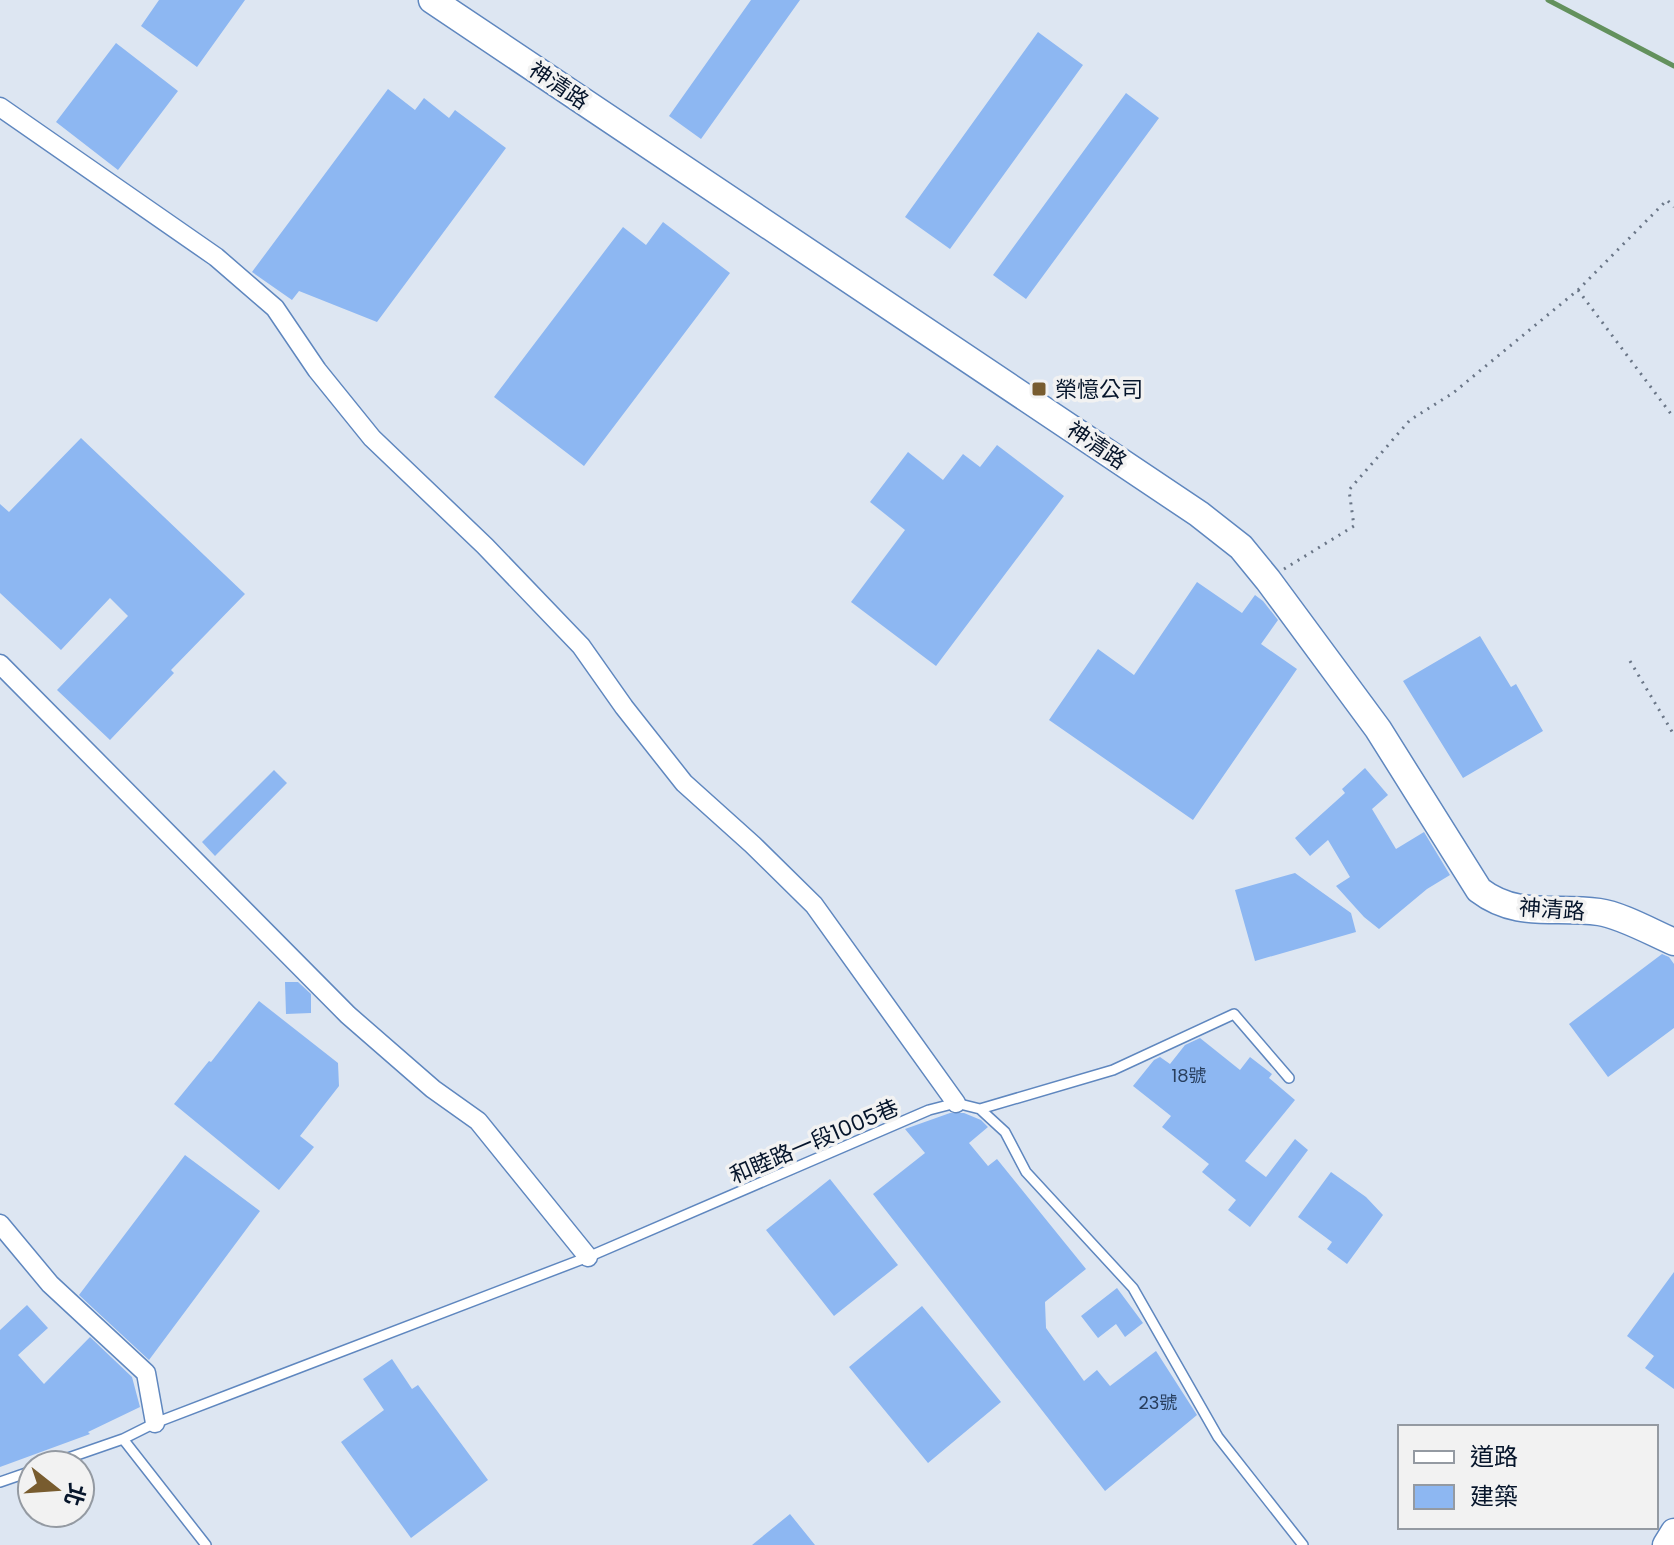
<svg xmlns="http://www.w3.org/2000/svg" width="1674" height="1545" font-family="Poppins,'Noto Sans TC',sans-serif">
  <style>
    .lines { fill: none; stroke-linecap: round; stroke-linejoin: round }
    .stream { stroke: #63915d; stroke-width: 5 }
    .building { fill: #8db7f2 }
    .lane-casing { stroke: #5f87bf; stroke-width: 12 }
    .street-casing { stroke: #5f87bf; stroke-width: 21 }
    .secondary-casing { stroke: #5f87bf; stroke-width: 29 }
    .path { stroke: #6a7687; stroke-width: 3; stroke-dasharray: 2 6; stroke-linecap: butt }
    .lane { stroke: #fff; stroke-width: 9 }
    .street { stroke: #fff; stroke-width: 18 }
    .secondary { stroke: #fff; stroke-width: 26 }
    .poi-dot { fill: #785c2f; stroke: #f2f2f2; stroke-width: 3 }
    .labels { text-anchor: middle; stroke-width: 7; stroke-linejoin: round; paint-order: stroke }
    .number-label { font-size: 18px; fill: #283e5d }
    .street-label { font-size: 22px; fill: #06152b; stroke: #f2f2f2 }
    .poi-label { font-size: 22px; fill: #06152b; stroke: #f2f2f2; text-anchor: start }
  </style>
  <rect width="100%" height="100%" fill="#dde6f2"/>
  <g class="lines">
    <!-- stream -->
    <path class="stream" d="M1548,0L1674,66"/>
  </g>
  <!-- building -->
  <path class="building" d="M159,0H245L197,67L141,26Z
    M751,0H800L701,139L669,116Z
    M1038,32L1083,65L950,249L905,217Z
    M116,43L178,91L118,170L56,122Z
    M388,89L415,110L424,98L449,118L455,110L506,148L377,322L299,291L292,300L252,272Z
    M1126,93L1159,118L1026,299L993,275Z
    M663,222L730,273L584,466L494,397L623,227L646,245Z
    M81,438L245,594L171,670L174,673L110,740L57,690L128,616L110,598L61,650L0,593V504L9,512Z
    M997,445L1064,496L936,666L851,602L905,530L870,502L908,452L943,480L963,454L980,467Z
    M1197,582L1242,613L1255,595L1263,601L1278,620L1261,644L1297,669L1193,820L1049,720L1098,649L1134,675Z
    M1480,636L1511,687L1516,684L1543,731L1463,778L1403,681Z
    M1365,768L1388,795L1372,809L1396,849L1424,832L1450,875L1427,889L1379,929L1364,917L1336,886L1350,877L1328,840L1310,856L1295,838L1345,793L1342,789Z
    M274,770L287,783L215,856L202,842Z
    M1295,873L1351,913L1356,932L1255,961L1235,890Z
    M1662,954L1669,957L1674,964V1028L1608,1077L1569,1024Z
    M285,982H298L311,994V1013L286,1014Z
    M259,1001L338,1063L339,1086L300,1136L314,1147L279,1190L174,1104L209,1061L211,1062Z
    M1200,1038L1240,1070L1250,1057L1272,1074L1269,1078L1295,1100L1245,1161L1266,1177L1295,1139L1308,1150L1250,1227L1228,1210L1236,1200L1202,1172L1209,1164L1162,1127L1171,1116L1133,1086L1154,1060L1160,1057L1170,1064L1185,1045Z
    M950,1113H964L981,1120L988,1127L969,1143L988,1166L997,1159L1086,1269L1045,1302L1046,1328L1084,1381L1097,1370L1110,1386L1156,1351L1197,1415L1105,1491L873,1194L925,1153L905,1129Z
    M185,1155L260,1211L149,1360L79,1295Z
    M1331,1172L1366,1197L1383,1215L1347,1264L1327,1249L1332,1242L1298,1217Z
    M830,1179L898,1265L834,1316L766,1230Z
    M1674,1272V1389L1645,1368L1654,1356L1627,1336Z
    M1117,1288L1143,1323L1125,1337L1116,1324L1098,1338L1081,1316Z
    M27,1305L48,1328L18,1355L44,1384L90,1337L132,1377L140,1407L88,1432L90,1434L0,1467V1330Z
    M922,1306L1001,1402L928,1463L849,1367Z
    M392,1359L412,1389L418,1385L488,1480L411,1538L341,1442L384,1410L363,1379Z
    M790,1514L815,1545H752Z"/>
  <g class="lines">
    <defs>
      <path id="lane" d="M980,1109L1113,1070L1234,1014L1289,1078
        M123,1439L206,1545
        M48,1465L123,1439L155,1423L588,1257L929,1110L956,1103L980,1109L1005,1132L1026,1172L1133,1288L1218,1437L1303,1545
        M0,1482L32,1471"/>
      <path id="street" d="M0,107L216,257L275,308L317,370L372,438L485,546L581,646L624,707L684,783L753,845L814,905L956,1103
        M0,664L348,1015L433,1089L478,1121L588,1257
        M0,1224L50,1284L146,1373L155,1423"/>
      <path id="secondary" d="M432,0L1199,514L1241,547L1268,580L1378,729L1479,890C1517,919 1554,906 1599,912C1621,915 1653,933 1674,942
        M1666,1545L1674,1532"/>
    </defs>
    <!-- lane casing -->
    <use href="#lane" class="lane-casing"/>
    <!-- street casing -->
    <use href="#street" class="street-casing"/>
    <!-- secondary casing -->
    <use href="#secondary" class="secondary-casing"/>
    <!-- path -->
    <path class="path" d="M1578,290L1674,418
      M1284,569L1354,526L1349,490L1410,420L1453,393L1578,290L1667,200L1674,207
      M1630,661L1674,735"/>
    <!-- lane -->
    <use href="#lane" class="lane"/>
    <!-- street -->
    <use href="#street" class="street"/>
    <!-- secondary -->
    <use href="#secondary" class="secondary"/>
  </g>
  <!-- markers -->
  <rect class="poi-dot" x="1031" y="381" width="16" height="16" rx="4"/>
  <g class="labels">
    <!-- number labels -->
    <g class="number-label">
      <text x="1189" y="1082">18號</text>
      <text x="1158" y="1409">23號</text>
    </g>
    <!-- street labels -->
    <g class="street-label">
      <text transform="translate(559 85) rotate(34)" y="8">神清路</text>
      <text transform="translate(1097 445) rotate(34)" y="8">神清路</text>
      <text transform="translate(1552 909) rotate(4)" y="8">神清路</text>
      <text transform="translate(814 1141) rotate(-23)" y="8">和睦路一段1005巷</text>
    </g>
    <!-- poi labels -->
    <g class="poi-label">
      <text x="1055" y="397">榮憶公司</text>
    </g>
  </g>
  <!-- legend -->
  <rect x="1398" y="1425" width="260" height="104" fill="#f2f2f2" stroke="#949aa2" stroke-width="2"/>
  <rect x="1414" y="1451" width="40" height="12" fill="#ffffff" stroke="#949aa2" stroke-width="2"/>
  <text x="1470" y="1465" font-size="24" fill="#06152b">道路</text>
  <rect x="1414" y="1485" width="40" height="24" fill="#8db7f2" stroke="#949aa2" stroke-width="2"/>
  <text x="1470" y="1505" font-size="24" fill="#06152b">建築</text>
  <!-- north arrow -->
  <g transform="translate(56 1489) rotate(107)"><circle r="38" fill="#f2f2f2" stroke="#949aa2" stroke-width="2"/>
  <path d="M0-6L14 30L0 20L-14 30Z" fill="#785c2f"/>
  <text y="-12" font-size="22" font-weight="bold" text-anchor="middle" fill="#06152b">北</text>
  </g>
</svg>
